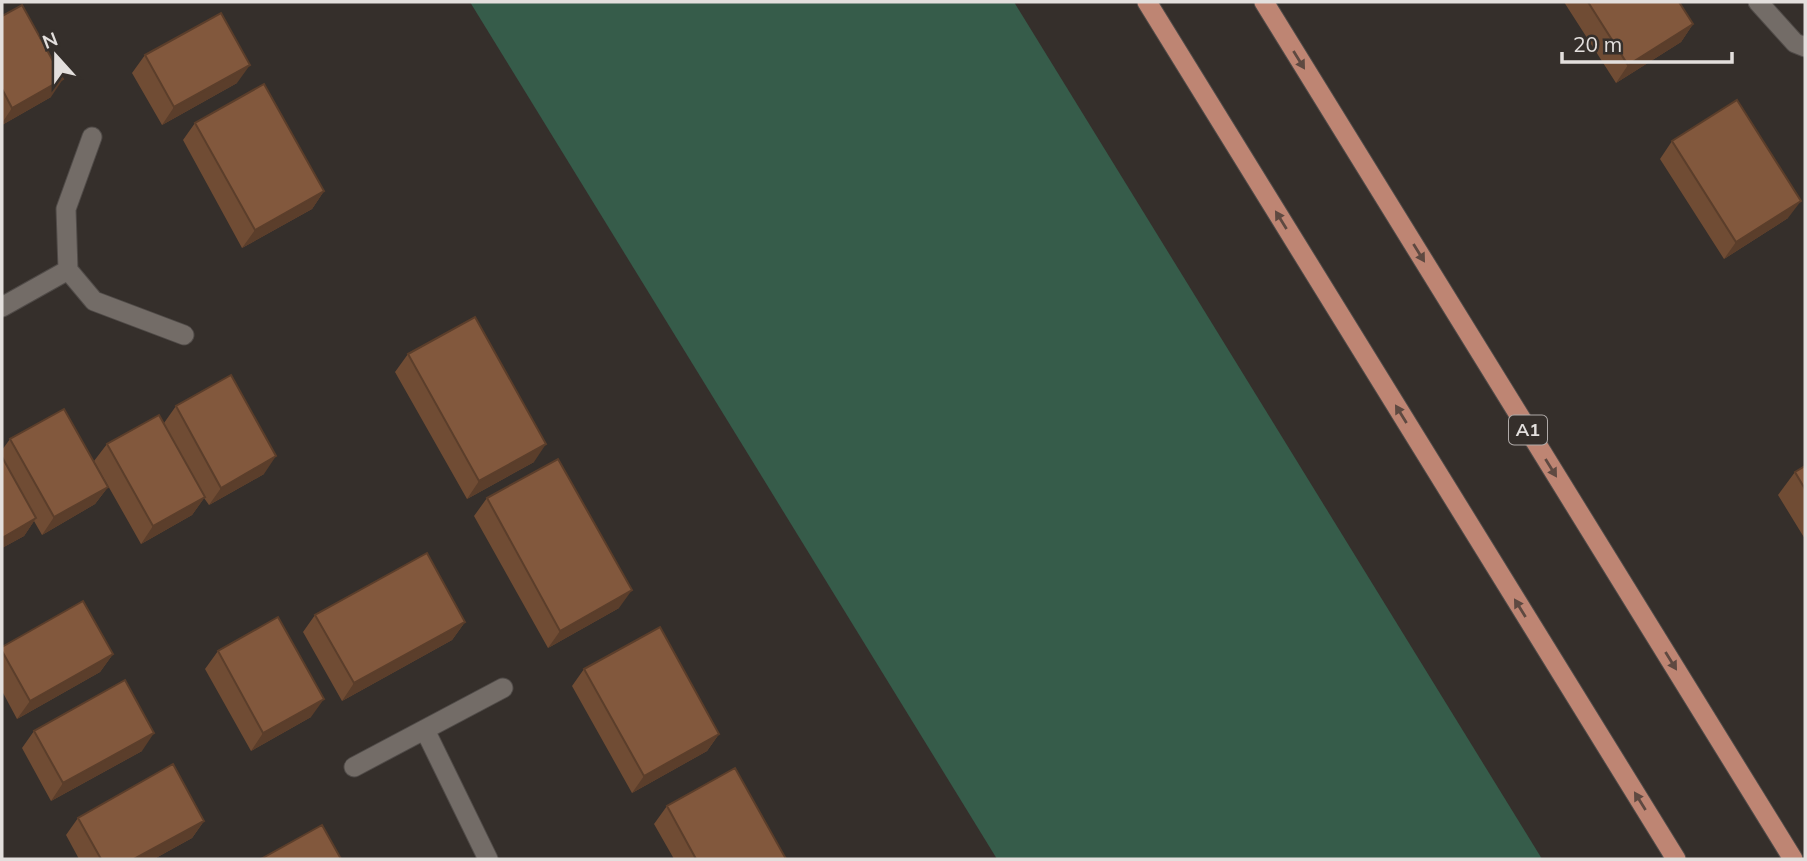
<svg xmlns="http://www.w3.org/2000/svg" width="1807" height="861" font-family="Mulish,sans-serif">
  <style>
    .green { fill: #365c4a }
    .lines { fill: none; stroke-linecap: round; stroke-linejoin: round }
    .minor-casing { stroke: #504b48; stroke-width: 21 }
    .trunk-casing { stroke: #504b48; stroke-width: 21 }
    .minor { stroke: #736c67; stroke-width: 19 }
    .trunk { stroke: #be8573; stroke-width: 19 }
    .wall { fill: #704c34 }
    .shaded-wall { fill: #5b3e2b }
    .building { fill: #82583d; stroke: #5b3e2b; stroke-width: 2 }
    .oneway { fill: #5e4941 }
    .labels { text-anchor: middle; stroke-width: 6; stroke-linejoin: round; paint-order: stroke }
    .shield { fill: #352f2b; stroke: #afaaa8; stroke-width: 2 }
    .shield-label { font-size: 18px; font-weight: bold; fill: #e3dfdd }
  </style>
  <rect width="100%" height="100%" fill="#352f2b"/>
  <!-- green -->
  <path class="green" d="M470,2H1014L1542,859H997Z"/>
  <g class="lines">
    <defs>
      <path id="minor" d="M1758,2L1795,43L1805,47
        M92,137L66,209L68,270L94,301L184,335
        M2,307L68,270
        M425,730L488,859
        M354,767L503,688"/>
      <path id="trunk" d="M1147,2L1676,859
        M1264,2L1793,859"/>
    </defs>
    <!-- minor casing -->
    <use href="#minor" class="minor-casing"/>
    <!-- trunk casing -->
    <use href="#trunk" class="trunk-casing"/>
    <!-- minor -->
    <use href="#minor" class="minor"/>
    <!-- trunk -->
    <use href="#trunk" class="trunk"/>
  </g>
  <!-- wall -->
  <path class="wall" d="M1564,2H1679L1693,24L1681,42L1616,83Z
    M2,16L51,97L2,125Z
    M145,55L237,83L162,125L132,73Z
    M195,123L324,191L312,209L242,248L183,140Z
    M1672,141L1788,218L1724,259L1660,159Z
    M408,354L534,462L467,499L395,372Z
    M176,406L264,474L209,505L204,498L192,515L141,544L94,461L107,444L164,423Z
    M10,439L108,487L95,504L42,535L34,521L24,536L2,548V450Z
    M1805,466V539L1778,495L1795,472Z
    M487,498L619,608L548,648L474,516Z
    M315,615L465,622L452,640L342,701L303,632Z
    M2,647L113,654L100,672L17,719L2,691Z
    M218,651L311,717L251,751L205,669Z
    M584,669L719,734L707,751L632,793L572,686Z
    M34,731L142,751L51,801L22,748Z
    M667,806L786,859H674L654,824Z
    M78,818L204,821L192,838L154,859H79L66,835Z"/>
  <!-- shaded-wall -->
  <path class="shaded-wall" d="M1693,24L1681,42L1616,83L1628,65Z
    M250,65L237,83L162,125L174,107Z
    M63,79L51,97L2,125V123L12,108Z
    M324,191L312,209L242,248L255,230Z
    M1801,201L1788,218L1724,259L1736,242Z
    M546,444L534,462L467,499L479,481Z
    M276,456L264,474L209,505L221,488Z
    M108,487L95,504L42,535L54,517Z
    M205,497L192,515L141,544L153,526Z
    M36,518L24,536L2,548V538Z
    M632,590L619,608L548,648L560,631Z
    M465,622L452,640L342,701L354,683Z
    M113,654L100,672L17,719L30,701Z
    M324,699L311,717L251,751L263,733Z
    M154,733L142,751L51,801L63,783Z
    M719,734L707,751L632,793L644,776Z
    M204,821L192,838L154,859H134Z"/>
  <!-- building -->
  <path class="building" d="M1588,2H1679L1693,24L1628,65Z
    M22,5L63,79L12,108L2,89V16Z
    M221,13L250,65L174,107L145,55Z
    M264,84L324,191L255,230L195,123Z
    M1737,100L1801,201L1736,242L1672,141Z
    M475,317L546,444L479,481L408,354Z
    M231,375L276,456L221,488L176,406Z
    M64,409L108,487L54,517L10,439Z
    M159,415L205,497L153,526L107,444Z
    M2,457L36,518L2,538Z
    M558,459L632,590L560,631L487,498Z
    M1805,466V489L1795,472Z
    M427,553L465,622L354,683L315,615Z
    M83,601L113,654L30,701L2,651V647Z
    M278,617L324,699L263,733L218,651Z
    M660,627L719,734L644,776L584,669Z
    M125,680L154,733L63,783L34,731Z
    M173,764L204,821L134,859H101L78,818Z
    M735,768L786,859H696L667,806Z
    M322,825L341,859H261Z"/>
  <!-- one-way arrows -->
  <defs><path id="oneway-solid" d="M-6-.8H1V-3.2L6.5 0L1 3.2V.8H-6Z" transform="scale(1.75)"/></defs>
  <g class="oneway">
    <use href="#oneway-solid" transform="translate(1299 60) rotate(58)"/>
    <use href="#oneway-solid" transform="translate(1281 220) rotate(-122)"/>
    <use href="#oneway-solid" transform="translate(1419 253) rotate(58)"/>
    <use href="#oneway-solid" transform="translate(1401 414) rotate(-122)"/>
    <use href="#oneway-solid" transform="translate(1551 468) rotate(58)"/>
    <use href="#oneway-solid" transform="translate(1520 608) rotate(-122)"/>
    <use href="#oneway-solid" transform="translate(1671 661) rotate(58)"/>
    <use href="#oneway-solid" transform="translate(1640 801) rotate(-122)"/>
  </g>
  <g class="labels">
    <!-- shield labels -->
    <rect class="shield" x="1509" y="415.5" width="38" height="29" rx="5"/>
    <g class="shield-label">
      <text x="1528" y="436">A1</text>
    </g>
  </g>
  <!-- border -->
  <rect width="1807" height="861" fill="none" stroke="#e3dfdd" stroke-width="7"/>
  <!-- north arrow -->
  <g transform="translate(56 56) rotate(339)" stroke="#352f2b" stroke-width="5" paint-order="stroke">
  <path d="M0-5L12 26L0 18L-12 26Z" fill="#e3dfdd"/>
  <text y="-10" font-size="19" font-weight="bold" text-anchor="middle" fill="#e3dfdd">N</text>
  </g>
  <!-- scale -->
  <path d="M1562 52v10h170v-10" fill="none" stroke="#e3dfdd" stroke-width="3.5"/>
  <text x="1573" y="52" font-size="21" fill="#e3dfdd" stroke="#352f2b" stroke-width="5" paint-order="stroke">20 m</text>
</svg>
